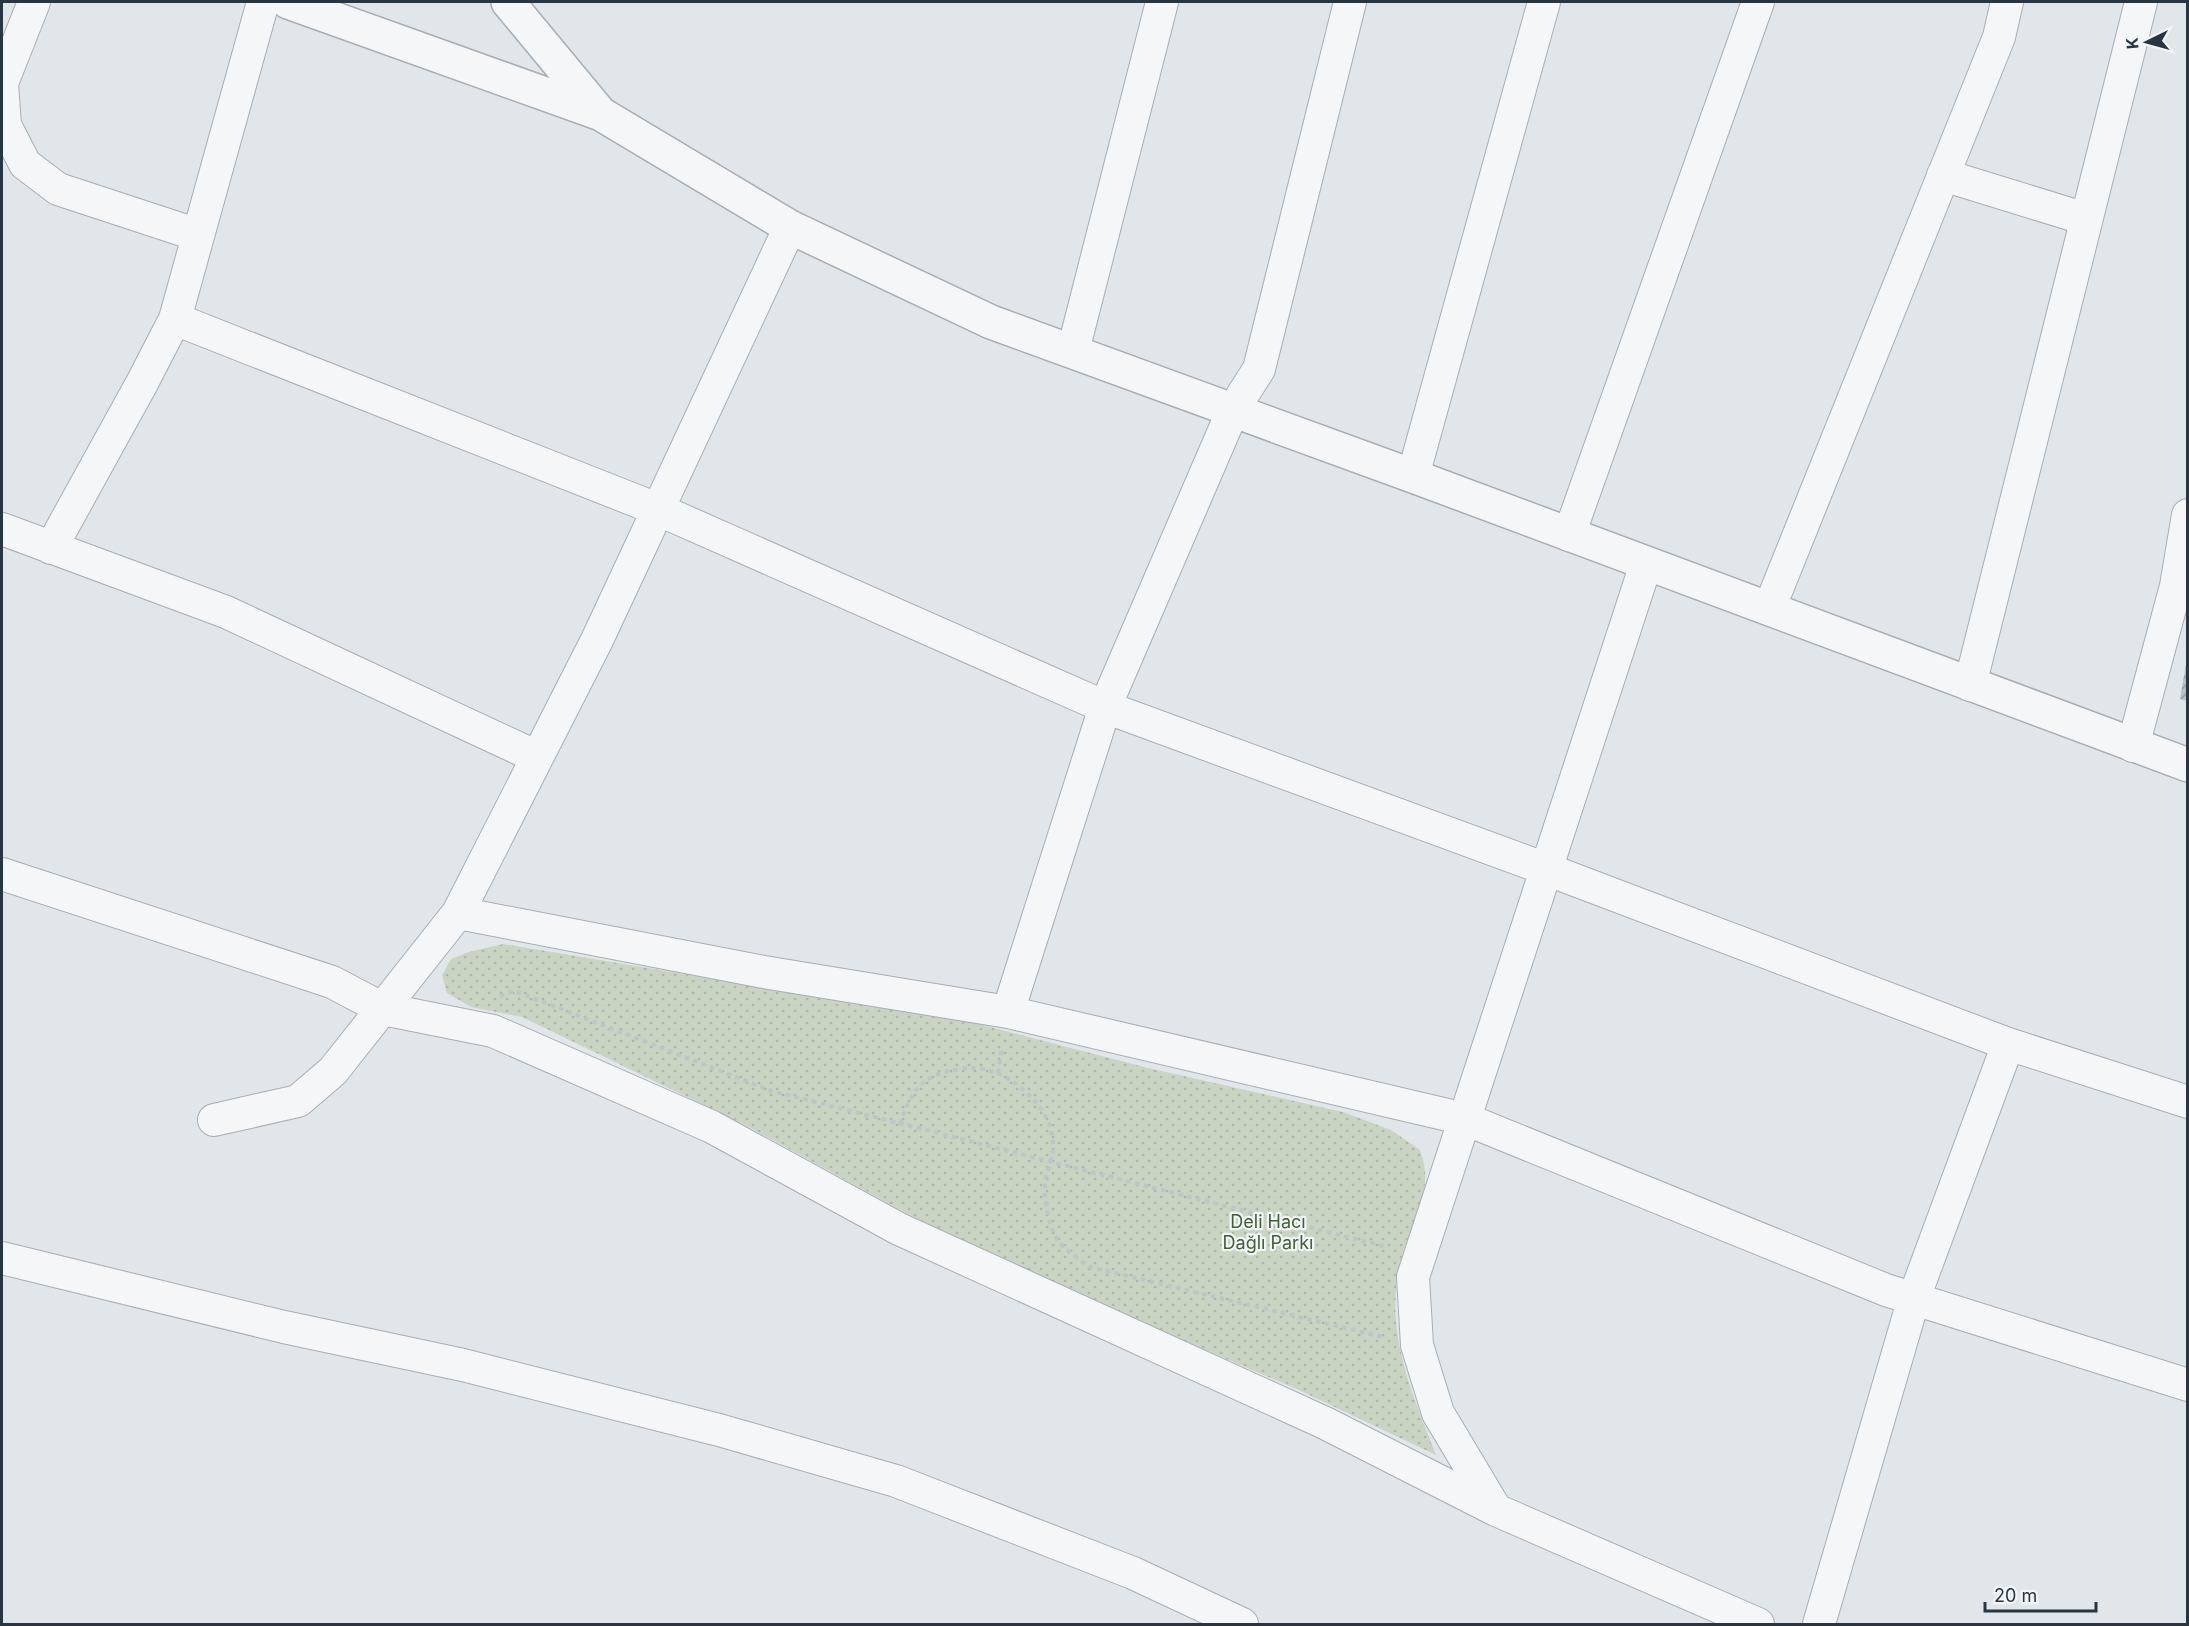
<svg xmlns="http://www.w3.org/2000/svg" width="2189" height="1626" font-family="Inter,sans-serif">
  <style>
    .park { fill: url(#park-dots) }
    .building { fill: url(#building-hatch) }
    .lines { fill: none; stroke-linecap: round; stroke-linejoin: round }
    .minor-casing { stroke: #a6aeb4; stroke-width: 34 }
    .tertiary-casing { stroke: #a6aeb4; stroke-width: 36 }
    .path { stroke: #bfc4c9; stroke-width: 4; stroke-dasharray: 4.5 4.5; stroke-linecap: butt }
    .minor { stroke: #f4f6f8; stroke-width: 32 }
    .tertiary { stroke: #f4f6f8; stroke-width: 33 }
    .labels { text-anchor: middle; stroke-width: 4.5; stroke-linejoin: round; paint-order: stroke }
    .park-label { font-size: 18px; fill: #445e36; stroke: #f1f5f7 }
  </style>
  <defs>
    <pattern id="park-dots" width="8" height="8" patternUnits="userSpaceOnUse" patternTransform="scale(1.5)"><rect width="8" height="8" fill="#c9d4c2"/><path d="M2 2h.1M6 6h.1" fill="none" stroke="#adb7a8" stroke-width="1.8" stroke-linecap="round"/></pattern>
    <pattern id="building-hatch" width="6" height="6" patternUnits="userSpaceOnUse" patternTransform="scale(1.5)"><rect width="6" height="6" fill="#b8c0c7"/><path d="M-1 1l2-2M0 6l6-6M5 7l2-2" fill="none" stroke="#969da3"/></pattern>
  </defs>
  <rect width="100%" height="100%" fill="#e1e6ea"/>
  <!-- park -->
  <path class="park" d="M503,944L967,1021L1148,1068L1343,1112L1391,1130L1420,1150C1422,1157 1425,1165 1425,1173C1427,1202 1410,1229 1402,1256C1382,1326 1411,1391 1436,1455L1299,1390L1035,1277L908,1214L747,1126L522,1017L471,1007L447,993L442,975L451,959L469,952Z"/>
  <!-- building -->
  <path class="building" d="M2186,664H2188V701L2180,699Z"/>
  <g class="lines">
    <defs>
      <path id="minor" d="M2,83L34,2
        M2,84L5,125L25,164L58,189L198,235
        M1943,175L2086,219
        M175,319L657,509L1105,707L1546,869L2008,1044L2188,1102
        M1073,351L1162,2
        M1413,476L1544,2
        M2,529L226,612L537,757
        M1569,535L1758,2
        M51,548L142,383L175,319L263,2
        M1769,609L1999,37L2007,2
        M1970,685L2141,2
        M2133,746L2176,586L2188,515
        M2,874L332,982L383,1009L493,1031L712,1127L899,1229L1325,1423L1496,1510L1758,1624
        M458,913L764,972L1008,1012L1465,1119L1886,1290L2188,1385
        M1008,1012L1105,707L1233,410L1259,369L1350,2
        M214,1120L298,1101L333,1071L458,913L597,640L790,227
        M2,1258L284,1327L463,1365L719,1430L896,1481L1133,1573L1242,1624
        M1496,1510L1438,1413L1417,1345L1413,1277L1646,564
        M1819,1624L1914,1298L2008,1044"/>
      <path id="tertiary" d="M288,2L601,114L790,227L991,322L1413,476L2188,765
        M508,2L600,113"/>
    </defs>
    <!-- minor casing -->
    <use href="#minor" class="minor-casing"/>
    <!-- tertiary casing -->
    <use href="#tertiary" class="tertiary-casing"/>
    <!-- path -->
    <path class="path" d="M500,996L515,991L772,1091L1387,1247
      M998,1073L1002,1047
      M900,1124C912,1090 921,1075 959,1069C980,1066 998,1071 1015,1083C1036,1099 1054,1120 1053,1148C1053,1160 1046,1171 1045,1183C1044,1198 1047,1215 1052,1229C1057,1246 1076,1257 1090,1267L1383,1337"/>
    <!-- minor -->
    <use href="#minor" class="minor"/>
    <!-- tertiary -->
    <use href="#tertiary" class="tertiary"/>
  </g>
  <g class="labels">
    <!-- park labels -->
    <g class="park-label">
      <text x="1268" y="1228">Deli Hacı<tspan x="1268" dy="21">Dağlı Parkı</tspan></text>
    </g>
  </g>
  <!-- border -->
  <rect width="2189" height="1626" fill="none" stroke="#293642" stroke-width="6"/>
  <!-- north arrow -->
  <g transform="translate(2147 42) rotate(265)" stroke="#f1f5f7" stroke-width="4.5" paint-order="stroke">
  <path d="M0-4.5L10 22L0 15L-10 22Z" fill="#293642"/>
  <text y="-9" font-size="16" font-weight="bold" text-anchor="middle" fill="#293642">K</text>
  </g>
  <!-- scale -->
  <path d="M1985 1602v9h111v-9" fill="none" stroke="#293642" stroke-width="3"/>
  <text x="1994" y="1602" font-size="18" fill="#293642" stroke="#f1f5f7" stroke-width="4.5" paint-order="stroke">20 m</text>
</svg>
